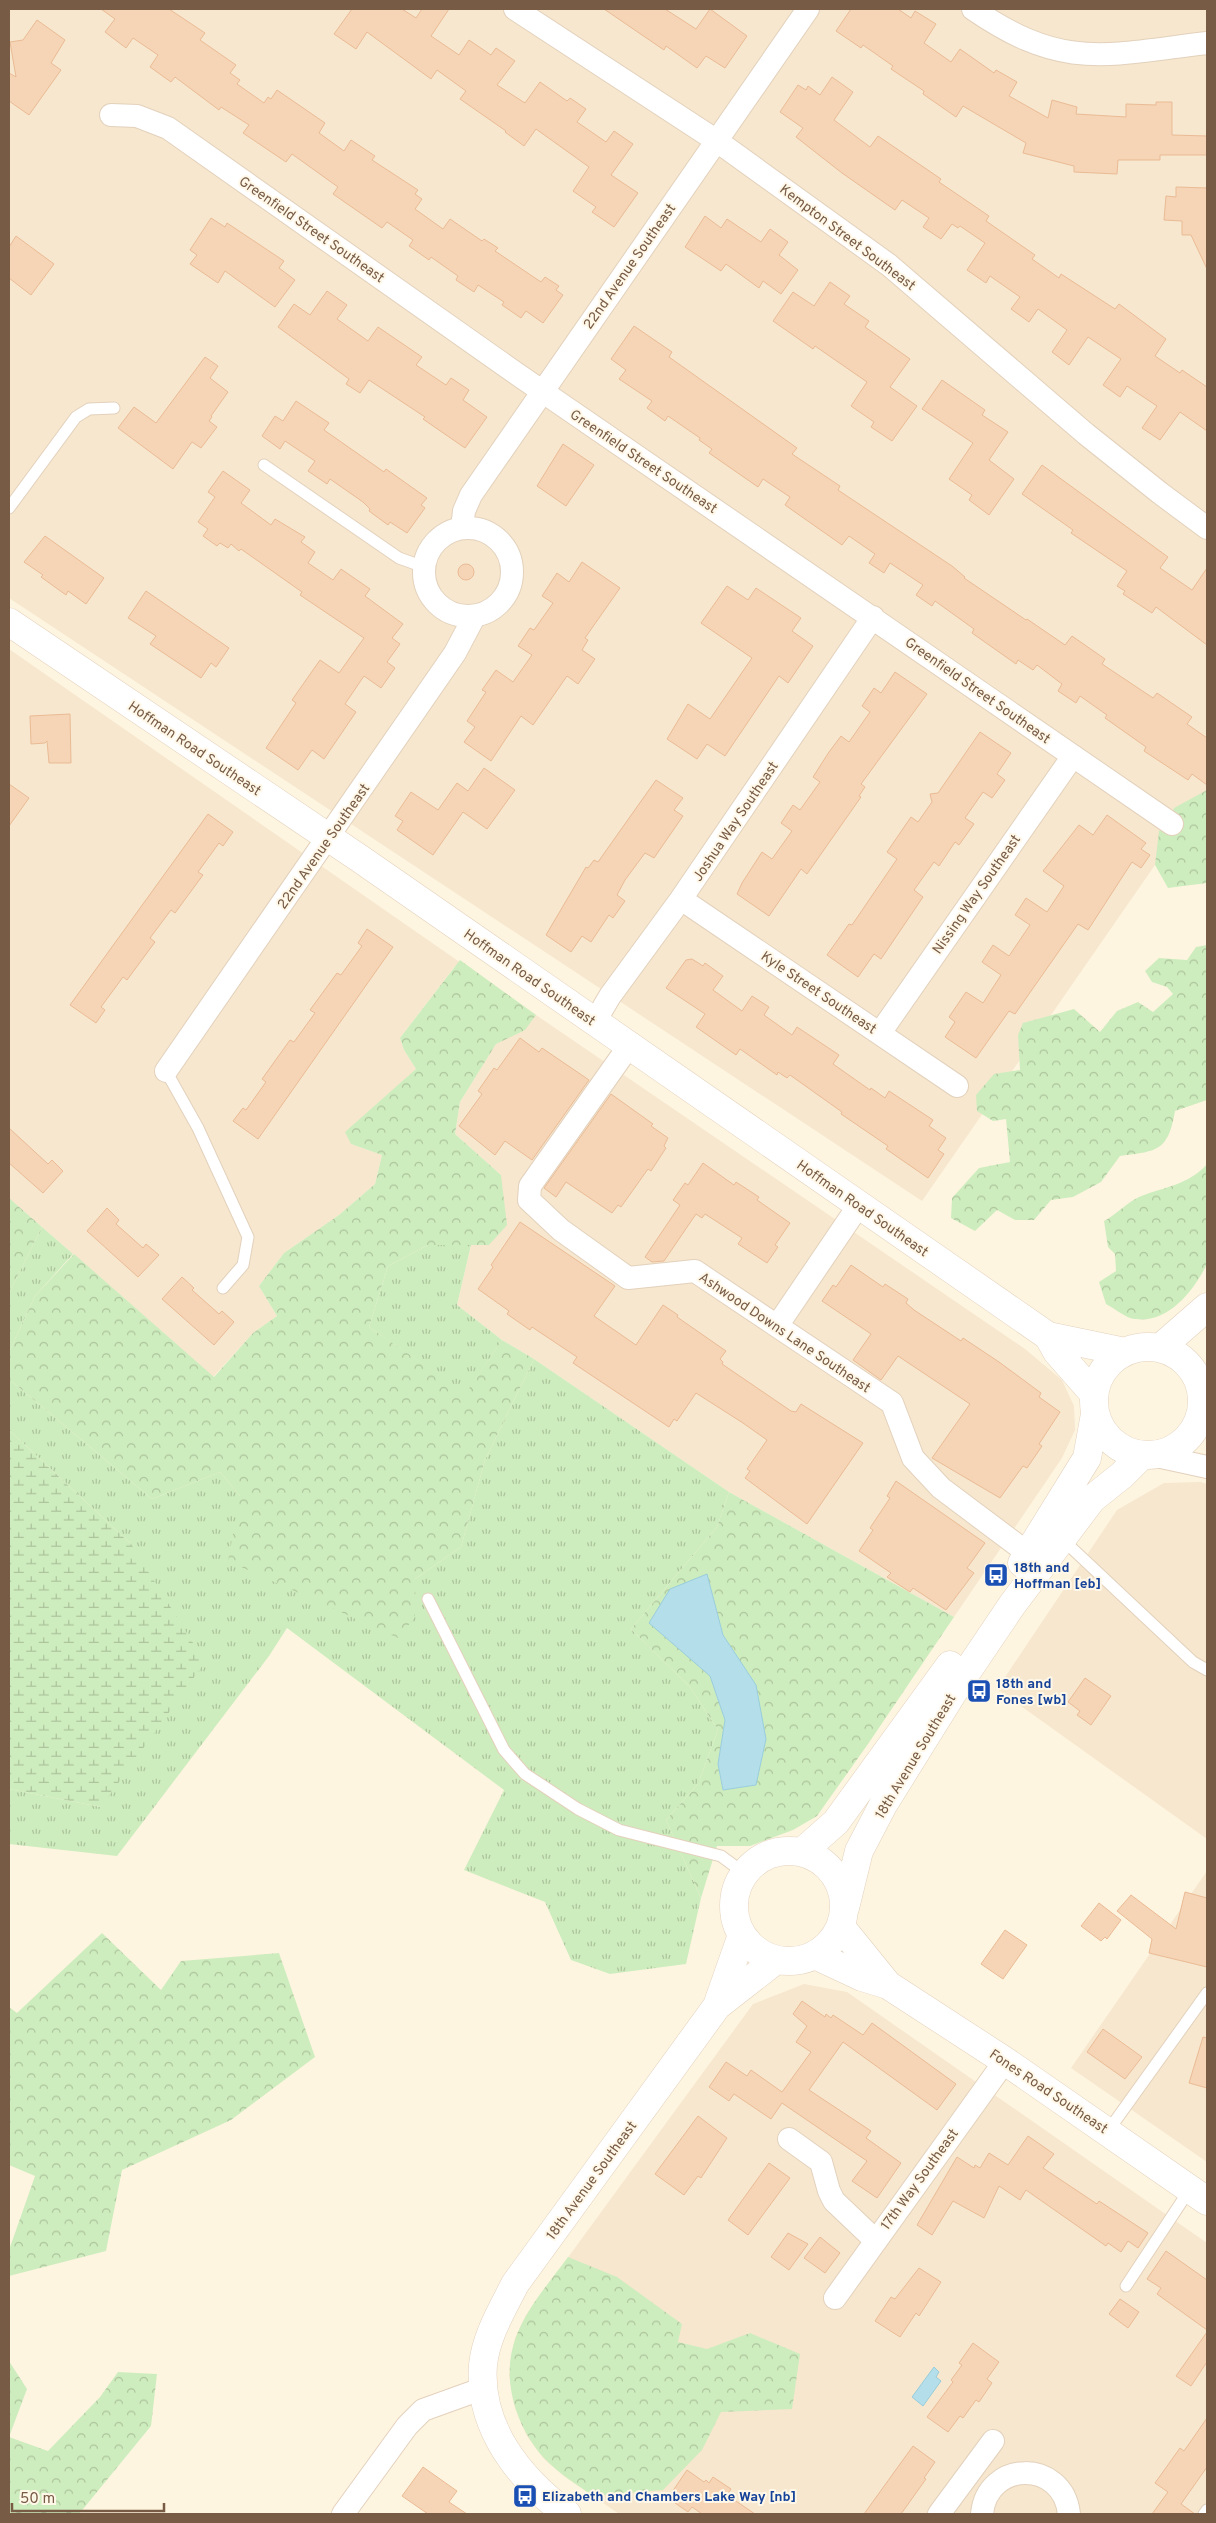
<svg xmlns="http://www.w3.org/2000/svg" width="1216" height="2523" font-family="Overpass,sans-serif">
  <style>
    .residential { fill: #f6e7ce }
    .grass { fill: url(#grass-tufts) }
    .forest { fill: url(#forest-crowns); fill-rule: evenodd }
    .wetland { fill: url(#wetland-marsh) }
    .water { fill: #b4dee9; stroke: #99cddc }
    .building { fill: #f6d4b6; stroke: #eabb95 }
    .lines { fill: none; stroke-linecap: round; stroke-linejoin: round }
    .service-casing { stroke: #e3d1bc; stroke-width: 13 }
    .minor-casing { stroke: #e3d1bc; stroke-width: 24 }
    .tertiary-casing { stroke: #e3d1bc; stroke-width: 29 }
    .service { stroke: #fff; stroke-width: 11 }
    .minor { stroke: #fff; stroke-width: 22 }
    .tertiary { stroke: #fff; stroke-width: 28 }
    .labels { text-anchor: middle; stroke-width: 4; stroke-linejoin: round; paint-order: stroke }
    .street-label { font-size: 14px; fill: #775b45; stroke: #fff8e9 }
    .transit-label { font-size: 14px; font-weight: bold; fill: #164399; stroke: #fff8e9; text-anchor: start }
  </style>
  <defs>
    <pattern id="grass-tufts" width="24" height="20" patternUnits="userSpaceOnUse" patternTransform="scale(1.25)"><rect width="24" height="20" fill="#ceedbe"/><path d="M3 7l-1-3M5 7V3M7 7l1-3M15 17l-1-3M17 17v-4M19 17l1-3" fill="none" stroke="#acc39c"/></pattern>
    <pattern id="forest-crowns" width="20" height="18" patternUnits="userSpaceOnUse" patternTransform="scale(1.25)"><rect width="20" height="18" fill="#ceedbe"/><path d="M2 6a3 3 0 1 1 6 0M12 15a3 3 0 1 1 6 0" fill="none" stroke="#acc39c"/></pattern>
    <pattern id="wetland-marsh" width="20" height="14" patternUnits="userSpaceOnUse" patternTransform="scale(1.25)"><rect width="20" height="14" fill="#ceedbe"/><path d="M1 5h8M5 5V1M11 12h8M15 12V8" fill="none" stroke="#acc39c"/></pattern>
  </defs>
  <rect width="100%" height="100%" fill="#fef5e1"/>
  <!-- residential -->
  <path class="residential" d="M9,9H1207V790L922,1201L9,598Z
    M9,649L536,1015L1025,1349L1062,1380L1074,1406L1075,1430L1062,1458L954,1617L729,1492L534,1359L502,1340L457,1305L471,1245H489L501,1175L455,1134L460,1102L496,1044L455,966L400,1038L404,1050L416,1069L395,1089L351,1144L382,1155L375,1184L339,1215L284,1253L259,1286L277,1316L253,1333L213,1377L9,1198Z
    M1201,1482L1207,1484V1839L997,1689L1117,1510L1164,1483Z
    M1207,1871V2162L1071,2068Z
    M804,1984L847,1992L1207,2243V2514H619L564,2476L544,2459L527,2436L515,2408L509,2375L515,2338L526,2315L753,2004Z"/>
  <!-- grass -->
  <path class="grass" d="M42,1227L73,1254L35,1296L9,1352V1293Z
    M428,1245H471L457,1305L502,1340L466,1394L369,1327L388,1266Z
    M534,1359L729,1492L717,1527L631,1629L690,1687L718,1730L698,1784L666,1820L701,1898L686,1964L610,1974L571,1960L545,1902L464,1870L504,1790L287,1628L269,1656L117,1856L9,1844V1789L101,1807L131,1544L9,1430V1379L152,1499L220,1472L240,1496L415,1617V1579L461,1547L485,1460Z"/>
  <!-- forest -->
  <path class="forest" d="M1207,790V883L1168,888L1155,865L1159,831L1167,827L1174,808Z
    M1207,945V1100L1175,1111C1168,1152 1157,1151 1120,1156L1101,1182L1073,1197L1051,1200L1034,1220H1015L997,1210L975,1231L951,1218L952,1198L979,1168L1010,1162L1006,1119L993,1121L977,1111L976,1095L994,1074L1020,1070L1018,1035L1023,1023L1074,1009L1100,1032L1117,1011L1138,1002L1153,1012L1173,994L1167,987L1152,982L1145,971L1159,958L1187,960L1196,947Z
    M460,960L536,1015L525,1030L496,1044L460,1102L455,1134L501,1175L507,1225L489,1245H428L388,1266L369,1327L466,1393L502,1340L534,1359L485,1460L461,1547L415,1579V1617L398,1638L228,1561L240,1496L220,1472L152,1499L9,1379V1352L35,1296L74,1254L214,1377L253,1333L277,1316L259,1286L284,1253L339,1215L375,1184L382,1155L351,1144L345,1132L416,1069L404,1050L400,1038Z
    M1207,1164V1264C1193,1292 1166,1327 1130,1318C1122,1315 1114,1308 1106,1304L1099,1282L1116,1271L1115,1254L1108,1247L1104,1221C1116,1215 1126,1203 1139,1197C1163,1187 1189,1185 1207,1164Z
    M9,1198L42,1227L9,1293Z
    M729,1492L954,1617L868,1744L817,1816L793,1830L750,1846H717L701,1898L666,1820L698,1784L718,1730L690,1687L631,1629L717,1527ZM707,1575L723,1635L756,1685V1785L723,1790L718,1764L725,1720L710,1676Z
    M102,1933L161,1990L181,1961L279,1953L315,2057L231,2120L122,2170L106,2251L9,2276V2250L35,2176L9,2165V2007L17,2013Z
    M568,2257L617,2277L682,2324L678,2342L707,2349L750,2333L800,2354L792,2409L721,2412L702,2450L663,2490L593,2496C576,2484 558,2473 544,2458C516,2427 500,2378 516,2337C527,2307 550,2282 568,2257Z
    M9,2361L27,2389L9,2437L48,2451L100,2397L118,2372L157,2374L151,2426L79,2514H9Z"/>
  <!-- wetland -->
  <path class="wetland" d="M9,1430L131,1544L205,1662L101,1807L9,1789Z"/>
  <!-- water -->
  <path class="water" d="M707,1574L723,1635L756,1685L766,1739L756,1785L723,1790L718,1764L725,1720L710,1676L649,1623L670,1589Z
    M934,2367L939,2372L936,2377L941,2381L923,2406L912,2397Z"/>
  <!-- building -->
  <path class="building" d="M101,9H169L205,33L200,40L236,65L230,73L240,80L237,84L264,103L268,97L271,99L277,90L325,123L319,133L344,151L351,140L375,156L372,160L418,190L415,194L422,199L415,209L443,229L450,219L482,241L484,239L498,248L495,251L541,282L545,277L559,286L556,290L563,295L543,323L526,311L521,318L502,305L504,302L478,285L474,292L456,280L458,276L431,257L429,260L409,246L413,240L387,222L382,228L333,194L338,187L292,154L286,162L243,133L249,125L221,107L219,110L175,77L171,82L150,67L158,55L133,38L126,48L105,32L115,19Z
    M352,9H402L416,18L422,9H449L431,36L459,55L469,40L491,55L496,48L515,61L497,85L525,103L540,82L567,101L570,98L586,109L577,122L606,142L614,131L633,144L611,175L638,193L614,227L592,212L596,207L573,191L589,167L536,129L524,146L505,132L506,131L460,99L466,91L437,70L431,79L367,32L356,49L334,34Z
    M604,9H665L696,29L710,9L747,36L725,68L706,56L697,68L666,46L664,50Z
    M851,9H898L911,18L915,11L936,24L924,43L951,62L960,49L994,73L996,70L1017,82L1009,96L1048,118L1052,100L1077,107L1076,114L1126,117V104L1156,105V102H1172V135L1207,136V155H1160V160H1118L1117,174L1074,172V166L1023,153L1026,143L963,106L956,117L923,94L924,91L891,69L893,66L863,45L861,48L836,31Z
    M37,20L65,40L51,63L61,70L29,115L9,101V73L16,77L10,42L23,40Z
    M832,77L853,92L834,120L870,147L878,136L941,179L939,182L989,216L986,221L1035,255L1032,259L1059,278L1061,274L1115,309L1119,304L1166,339L1155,356L1180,373L1182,370L1207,387V431L1180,412L1160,440L1142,428L1157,406L1127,386L1120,397L1103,385L1121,359L1088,337L1069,365L1052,352L1067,330L1038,309L1029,322L1011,309L1020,297L990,276L986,283L967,270L985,243L960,226L958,228L952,224L941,239L923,227L929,218L902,200L895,210L842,173L796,137L803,128L780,112L798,85L806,90L808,86L820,95Z
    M1176,187L1207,188V269L1191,235H1182V221L1164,220L1166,196L1176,197Z
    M705,216L721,228L727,219L761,242L770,229L788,242L779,255L798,270L781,294L763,281L759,288L726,264L721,271L685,247Z
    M211,218L225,227L227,223L284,261L279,268L295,280L275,307L225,271L218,283L190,264L197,255L190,250Z
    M16,236L54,264L31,295L9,278V247Z
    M830,282L850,296L844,304L869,321L865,327L910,359L890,387L917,406L892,441L871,427L874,422L851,406L867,382L815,346L813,349L773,321L793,292L814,306Z
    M327,291L347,305L337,319L368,341L378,327L422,357L416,365L446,385L451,378L469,390L463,400L487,417L465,448L423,419L425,417L369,380L360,393L346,384L349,379L278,327L294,304L310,315Z
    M634,326L672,352L669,357L797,448L792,454L840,486L838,490L952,566L965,577L964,578L1026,620L1027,619L1065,645L1072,636L1105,659L1102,664L1153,698L1157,693L1192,717L1187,724L1207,738V785L1192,774L1188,780L1144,751L1146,747L1105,718L1107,715L1080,696L1076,703L1058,691L1062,684L1037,665L1033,670L1018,660L1016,664L972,633L974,629L935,601L932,606L916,595L923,585L890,563L884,573L869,563L875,554L849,536L842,545L785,505L790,497L763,479L758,487L709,453L712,449L699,440L700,438L668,416L665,421L647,408L652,401L619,379L626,370L611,359Z
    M205,357L218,366L210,378L228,392L211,416L212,417L209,421L217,427L201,448L192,442L173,469L118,428L134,407L156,423Z
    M942,380L985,410L982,415L1008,432L989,460L1014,479L989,515L969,500L972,495L949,479L973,443L922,409Z
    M296,401L329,423L324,430L384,472L386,469L427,498L421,505L425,508L407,533L390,522L388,525L369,511L370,509L363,502L330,479L327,484L308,471L315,461L285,441L280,449L262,436L275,416L283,421Z
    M563,444L594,465L566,506L537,486Z
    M1042,465L1168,557L1160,568L1192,590L1207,568V645L1156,607L1152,613L1123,594L1125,591L1117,586L1127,571L1071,533L1073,530L1022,494Z
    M223,471L250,490L241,503L271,525L275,519L305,537L301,542L315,552L308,563L333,580L341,569L370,589L365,596L403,624L392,638L400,644L387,662L395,668L381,688L364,676L345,704L356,712L324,759L312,750L298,770L266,748L296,703L292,700L320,660L339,673L364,638L300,595L302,592L241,549L239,551L231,544L228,548L220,543L217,546L203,536L208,529L198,522L215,497L208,492Z
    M45,536L104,578L86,604L68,591L66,595L41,577L43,575L24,562Z
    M582,562L620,588L585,638L588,640L582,650L595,659L578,684L567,676L533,725L521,716L491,761L464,742L475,727L467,721L486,692L482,690L496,670L513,682L532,655L518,646L530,628L534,630L553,603L542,596L557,573L569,582Z
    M458 572a8 8 0 1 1 16 0a8 8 0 1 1-16 0Z
    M727,586L748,600L756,588L801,618L792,631L813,646L788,683L779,676L725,756L707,744L697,759L667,739L688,704L710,719L752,658L701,623Z
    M146,591L229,648L216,667L211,663L201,678L150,644L156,636L128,618Z
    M895,672L927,694L861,784L865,787L859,796L861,797L807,874L801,869L769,916L737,894L742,883L762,852L772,859L792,831L781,823L793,805L800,810L820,782L813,777L829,752L841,736L849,742L870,712L862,706L874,688L881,693Z
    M70,714L71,763H49L47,741L45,743L31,744L30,716Z
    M980,732L1011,753L997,774L1005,780L992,798L983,792L965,818L974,824L959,845L955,842L939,866L934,862L914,890L923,897L881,959L874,954L858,977L827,955L849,924L852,925L897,859L887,852L911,817L918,822L932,802L930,794L938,793Z
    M484,768L515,790L487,829L463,812L433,855L397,830L403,821L395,816L411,792L438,810L457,783L468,791Z
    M656,780L683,798L674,810L683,816L654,858L645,853L625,880L617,895L625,901L613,918L609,915L591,942L582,936L571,952L546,935L586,867L588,868L594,860L598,862Z
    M9,784L29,798L9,826Z
    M208,814L233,832L223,846L219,843L198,872L203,875L175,913L171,910L150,938L155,942L127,980L123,977L101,1007L105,1010L96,1023L70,1005Z
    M1107,815L1146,843L1141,849L1150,855L1141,868L1132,862L1088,930L1078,924L1015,1014L1009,1011L976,1058L945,1037L955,1022L949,1017L966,992L983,1003L1001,975L982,962L993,945L1009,956L1030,925L1015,915L1026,898L1047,912L1064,886L1043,871L1079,825L1093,835Z
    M367,929L393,947L258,1139L233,1121L243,1108L246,1110L266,1082L262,1079L290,1040L294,1042L315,1013L310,1010L337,973L341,975L362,946L358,943Z
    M692,959L703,966L705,963L723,976L713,990L742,1011L752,996L769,1007L764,1015L792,1035L797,1027L839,1055L833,1064L870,1090L871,1088L885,1098L889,1091L933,1120L929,1126L946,1138L938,1150L944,1154L928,1178L886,1149L888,1146L841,1114L842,1112L790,1075L787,1078L778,1072L777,1075L740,1049L736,1055L696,1027L705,1014L666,988L686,960Z
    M520,1038L539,1052L542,1048L589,1080L532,1160L505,1141L495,1155L459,1126L482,1094L478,1091L494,1068L497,1070Z
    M611,1094L653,1124L651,1126L668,1138L664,1146L666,1148L651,1171L648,1169L621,1207L618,1205L612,1213L566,1182L556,1197L544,1188Z
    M9,1128L48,1164L52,1160L63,1171L43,1193L9,1163Z
    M703,1163L734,1185L736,1182L759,1197L757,1200L790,1223L775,1245L778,1247L767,1263L738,1244L742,1238L705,1214L702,1218L696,1214L664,1261L652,1262L645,1257L680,1205L673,1200L685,1183L688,1185Z
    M107,1208L119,1220L116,1224L143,1248L146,1244L159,1255L138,1277L87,1231Z
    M520,1222L615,1286L594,1316L636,1345L663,1305L678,1315L677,1317L726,1351L720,1359L723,1362L722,1364L791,1411L796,1412L801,1404L863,1443L807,1524L745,1478L750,1471L747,1469L767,1440L743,1423L696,1393L677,1421L674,1419L669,1427L573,1363L577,1357L532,1327L530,1330L507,1314L509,1311L478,1289L493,1267L491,1265Z
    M851,1265L883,1287L885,1284L908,1299L906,1303L914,1310L961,1341L963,1338L999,1362L1041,1393L1039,1397L1060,1412L1039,1444L1042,1446L1027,1468L1023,1466L1000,1498L932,1458L970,1404L898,1356L881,1380L853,1360L871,1334L822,1301L833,1285L836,1287Z
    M182,1277L194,1288L192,1290L219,1314L222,1311L234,1322L214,1345L162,1299Z
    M896,1481L985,1543L967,1568L974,1573L946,1610L913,1588L910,1592L887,1577L891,1573L859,1551L873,1530L870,1528L890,1498L887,1496Z
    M1085,1678L1111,1696L1091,1725L1077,1715L1080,1711L1068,1702Z
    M1185,1892L1207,1898V1967L1149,1953L1152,1939L1117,1911L1131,1895L1176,1929Z
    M1099,1903L1121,1920L1107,1939L1105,1937L1101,1941L1081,1926Z
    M1005,1930L1027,1945L1003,1979L981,1964Z
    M802,2001L825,2017L826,2014L831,2018L833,2015L863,2035L872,2023L956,2084L937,2110L843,2042L809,2090L871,2131L866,2138L901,2163L877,2198L852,2181L867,2161L782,2103L771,2119L734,2094L729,2101L709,2087L726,2062L747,2076L751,2070L782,2092L811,2052L796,2042L807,2026L793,2014Z
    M1103,2029L1142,2057L1125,2079L1087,2052Z
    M1203,2037L1207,2038V2088L1189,2083Z
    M698,2116L727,2138L701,2178L698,2176L684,2195L655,2174Z
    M1028,2136L1054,2154L1043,2168L1097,2204L1099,2201L1148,2233L1138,2248L1128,2241L1121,2252L1108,2243L1106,2246L1026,2190L1020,2200L999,2186L984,2218L953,2201L932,2235L917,2225L957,2157L974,2168L975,2165L980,2168L989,2153L1008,2165Z
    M769,2163L790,2178L748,2235L728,2220Z
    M788,2233L808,2244L789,2270L771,2257Z
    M820,2237L840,2253L825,2273L804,2258Z
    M1166,2251L1207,2280V2330L1157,2294L1161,2288L1147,2279Z
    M919,2268L941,2282L919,2316L916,2313L900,2337L875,2321L891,2297L895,2299Z
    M1120,2299L1139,2312L1128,2328L1109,2314Z
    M1207,2332V2362L1191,2386L1176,2376Z
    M973,2343L999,2362L987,2379L992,2383L979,2402L976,2400L963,2418L960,2416L948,2432L927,2417L953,2382L951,2380L962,2365L959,2363Z
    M1207,2418V2467L1181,2504L1195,2514H1152L1168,2492L1155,2483L1180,2448L1184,2451Z
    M913,2446L935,2462L924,2478L926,2479L901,2514H864Z
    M423,2467L457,2491L449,2502L467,2514H428L402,2496Z
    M687,2470L704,2482L706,2480L709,2483L713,2477L731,2489L727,2495L755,2514H702L692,2507L688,2512L668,2498Z"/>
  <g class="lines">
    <defs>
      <path id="service" d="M264,465L399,558L424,567
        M9,508L76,417L89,409L114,408
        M166,1071L198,1128L248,1237L243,1265L223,1288
        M1062,1539L1193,1662L1207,1670
        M428,1599L504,1750L525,1774L578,1809L619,1830L721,1856L744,1873
        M1108,2131L1207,1993
        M1126,2286L1190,2189
        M1204,2514L1207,2510"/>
      <path id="minor" d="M515,9L717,141L889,265L1086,434L1160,493L1207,528
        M973,9C1063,71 1106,55 1207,43
        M111,115L137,116L168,128L517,374L1172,824
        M424 572a44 44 0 1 1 88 0a44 44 0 1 1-88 0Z
        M462,528L464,511L471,495L808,9
        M681,899L957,1086
        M594,1023L610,996L681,899L873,617
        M880,1033L1073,756
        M629,1046L530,1186L529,1200L561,1230L628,1278L695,1271L892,1403L913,1458L941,1488L1029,1554
        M166,1071L455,653L474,617
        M777,1326L859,1205
        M1202,1407L1207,1414
        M1152,1455L1207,1467
        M789,2139L821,2162L829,2191L834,2201L875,2240
        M835,2298L1005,2061
        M343,2514L407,2426L423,2410L484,2388
        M939,2514L993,2441
        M982,2514C987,2460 1063,2459 1069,2514"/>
      <path id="tertiary" d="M9,622L359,858L1048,1336L1125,1352
        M1048,1336L1057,1352L1094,1394
        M1094 1401a54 54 0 1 1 108 0a54 54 0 1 1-108 0Z
        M1160,1348L1207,1307
        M1022,1563L1087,1458L1095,1414
        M734 1906a55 55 0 1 1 110 0a55 55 0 1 1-110 0Z
        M802,1852L836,1822L950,1665
        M845,1908L859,1851L883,1805L952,1694L1012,1605L1092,1499L1122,1475L1142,1455
        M841,1927L888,1985
        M815,1955L862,1977L888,1985L1005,2061L1207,2201
        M717,2006L776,1960
        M567,2514C520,2479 478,2428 483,2365C486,2336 502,2310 515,2284L717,2006L742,1935"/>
    </defs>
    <!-- service casing -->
    <use href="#service" class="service-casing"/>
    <!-- minor casing -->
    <use href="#minor" class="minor-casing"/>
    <!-- tertiary casing -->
    <use href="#tertiary" class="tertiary-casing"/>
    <!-- service -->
    <use href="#service" class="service"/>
    <!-- minor -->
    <use href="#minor" class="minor"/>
    <!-- tertiary -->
    <use href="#tertiary" class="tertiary"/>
  </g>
  <!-- icons -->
  <defs>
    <symbol id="bus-square" viewBox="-11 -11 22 22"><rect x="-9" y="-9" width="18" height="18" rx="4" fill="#1a4fb4" stroke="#fff8e9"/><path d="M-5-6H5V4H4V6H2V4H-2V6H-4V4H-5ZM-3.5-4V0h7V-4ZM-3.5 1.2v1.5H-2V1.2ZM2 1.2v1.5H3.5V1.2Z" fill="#fff"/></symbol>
  </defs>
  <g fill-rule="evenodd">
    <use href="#bus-square" x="982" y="1561" width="28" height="28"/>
    <use href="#bus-square" x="965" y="1677" width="28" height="28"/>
    <use href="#bus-square" x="511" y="2482" width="28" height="28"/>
  </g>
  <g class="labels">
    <!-- street labels -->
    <g class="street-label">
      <text transform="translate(312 229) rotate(35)" y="5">Greenfield Street Southeast</text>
      <text transform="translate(848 237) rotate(37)" y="5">Kempton Street Southeast</text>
      <text transform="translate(629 266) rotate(-55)" y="5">22nd Avenue Southeast</text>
      <text transform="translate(644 461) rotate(34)" y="5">Greenfield Street Southeast</text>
      <text transform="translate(978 690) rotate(35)" y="5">Greenfield Street Southeast</text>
      <text transform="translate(195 748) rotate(34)" y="5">Hoffman Road Southeast</text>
      <text transform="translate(735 821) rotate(-56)" y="5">Joshua Way Southeast</text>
      <text transform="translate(323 846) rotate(-55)" y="5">22nd Avenue Southeast</text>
      <text transform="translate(976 894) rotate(-55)" y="5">Nissing Way Southeast</text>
      <text transform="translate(530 977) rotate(35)" y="5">Hoffman Road Southeast</text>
      <text transform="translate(819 992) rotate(34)" y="5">Kyle Street Southeast</text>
      <text transform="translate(863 1208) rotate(35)" y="5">Hoffman Road Southeast</text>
      <text transform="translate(785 1332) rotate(34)" y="5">Ashwood Downs Lane Southeast</text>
      <text transform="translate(915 1756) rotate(-59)" y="5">18th Avenue Southeast</text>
      <text transform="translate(1049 2091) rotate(34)" y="5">Fones Road Southeast</text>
      <text transform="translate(919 2179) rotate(-54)" y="5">17th Way Southeast</text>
      <text transform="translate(591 2180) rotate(-54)" y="5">18th Avenue Southeast</text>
    </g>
    <!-- transit labels -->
    <g class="transit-label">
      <text x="1014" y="1572">18th and<tspan x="1014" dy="16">Hoffman [eb]</tspan></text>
      <text x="996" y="1688">18th and<tspan x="996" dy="16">Fones [wb]</tspan></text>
      <text x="542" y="2501">Elizabeth and Chambers Lake Way [nb]</text>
    </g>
  </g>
  <!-- border -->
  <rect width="1216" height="2523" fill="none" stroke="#775b45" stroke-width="20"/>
  <!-- scale -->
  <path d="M12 2503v8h152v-8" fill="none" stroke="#775b45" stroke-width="2.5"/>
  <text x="20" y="2503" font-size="15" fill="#775b45" stroke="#fff8e9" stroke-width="4" paint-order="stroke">50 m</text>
</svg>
